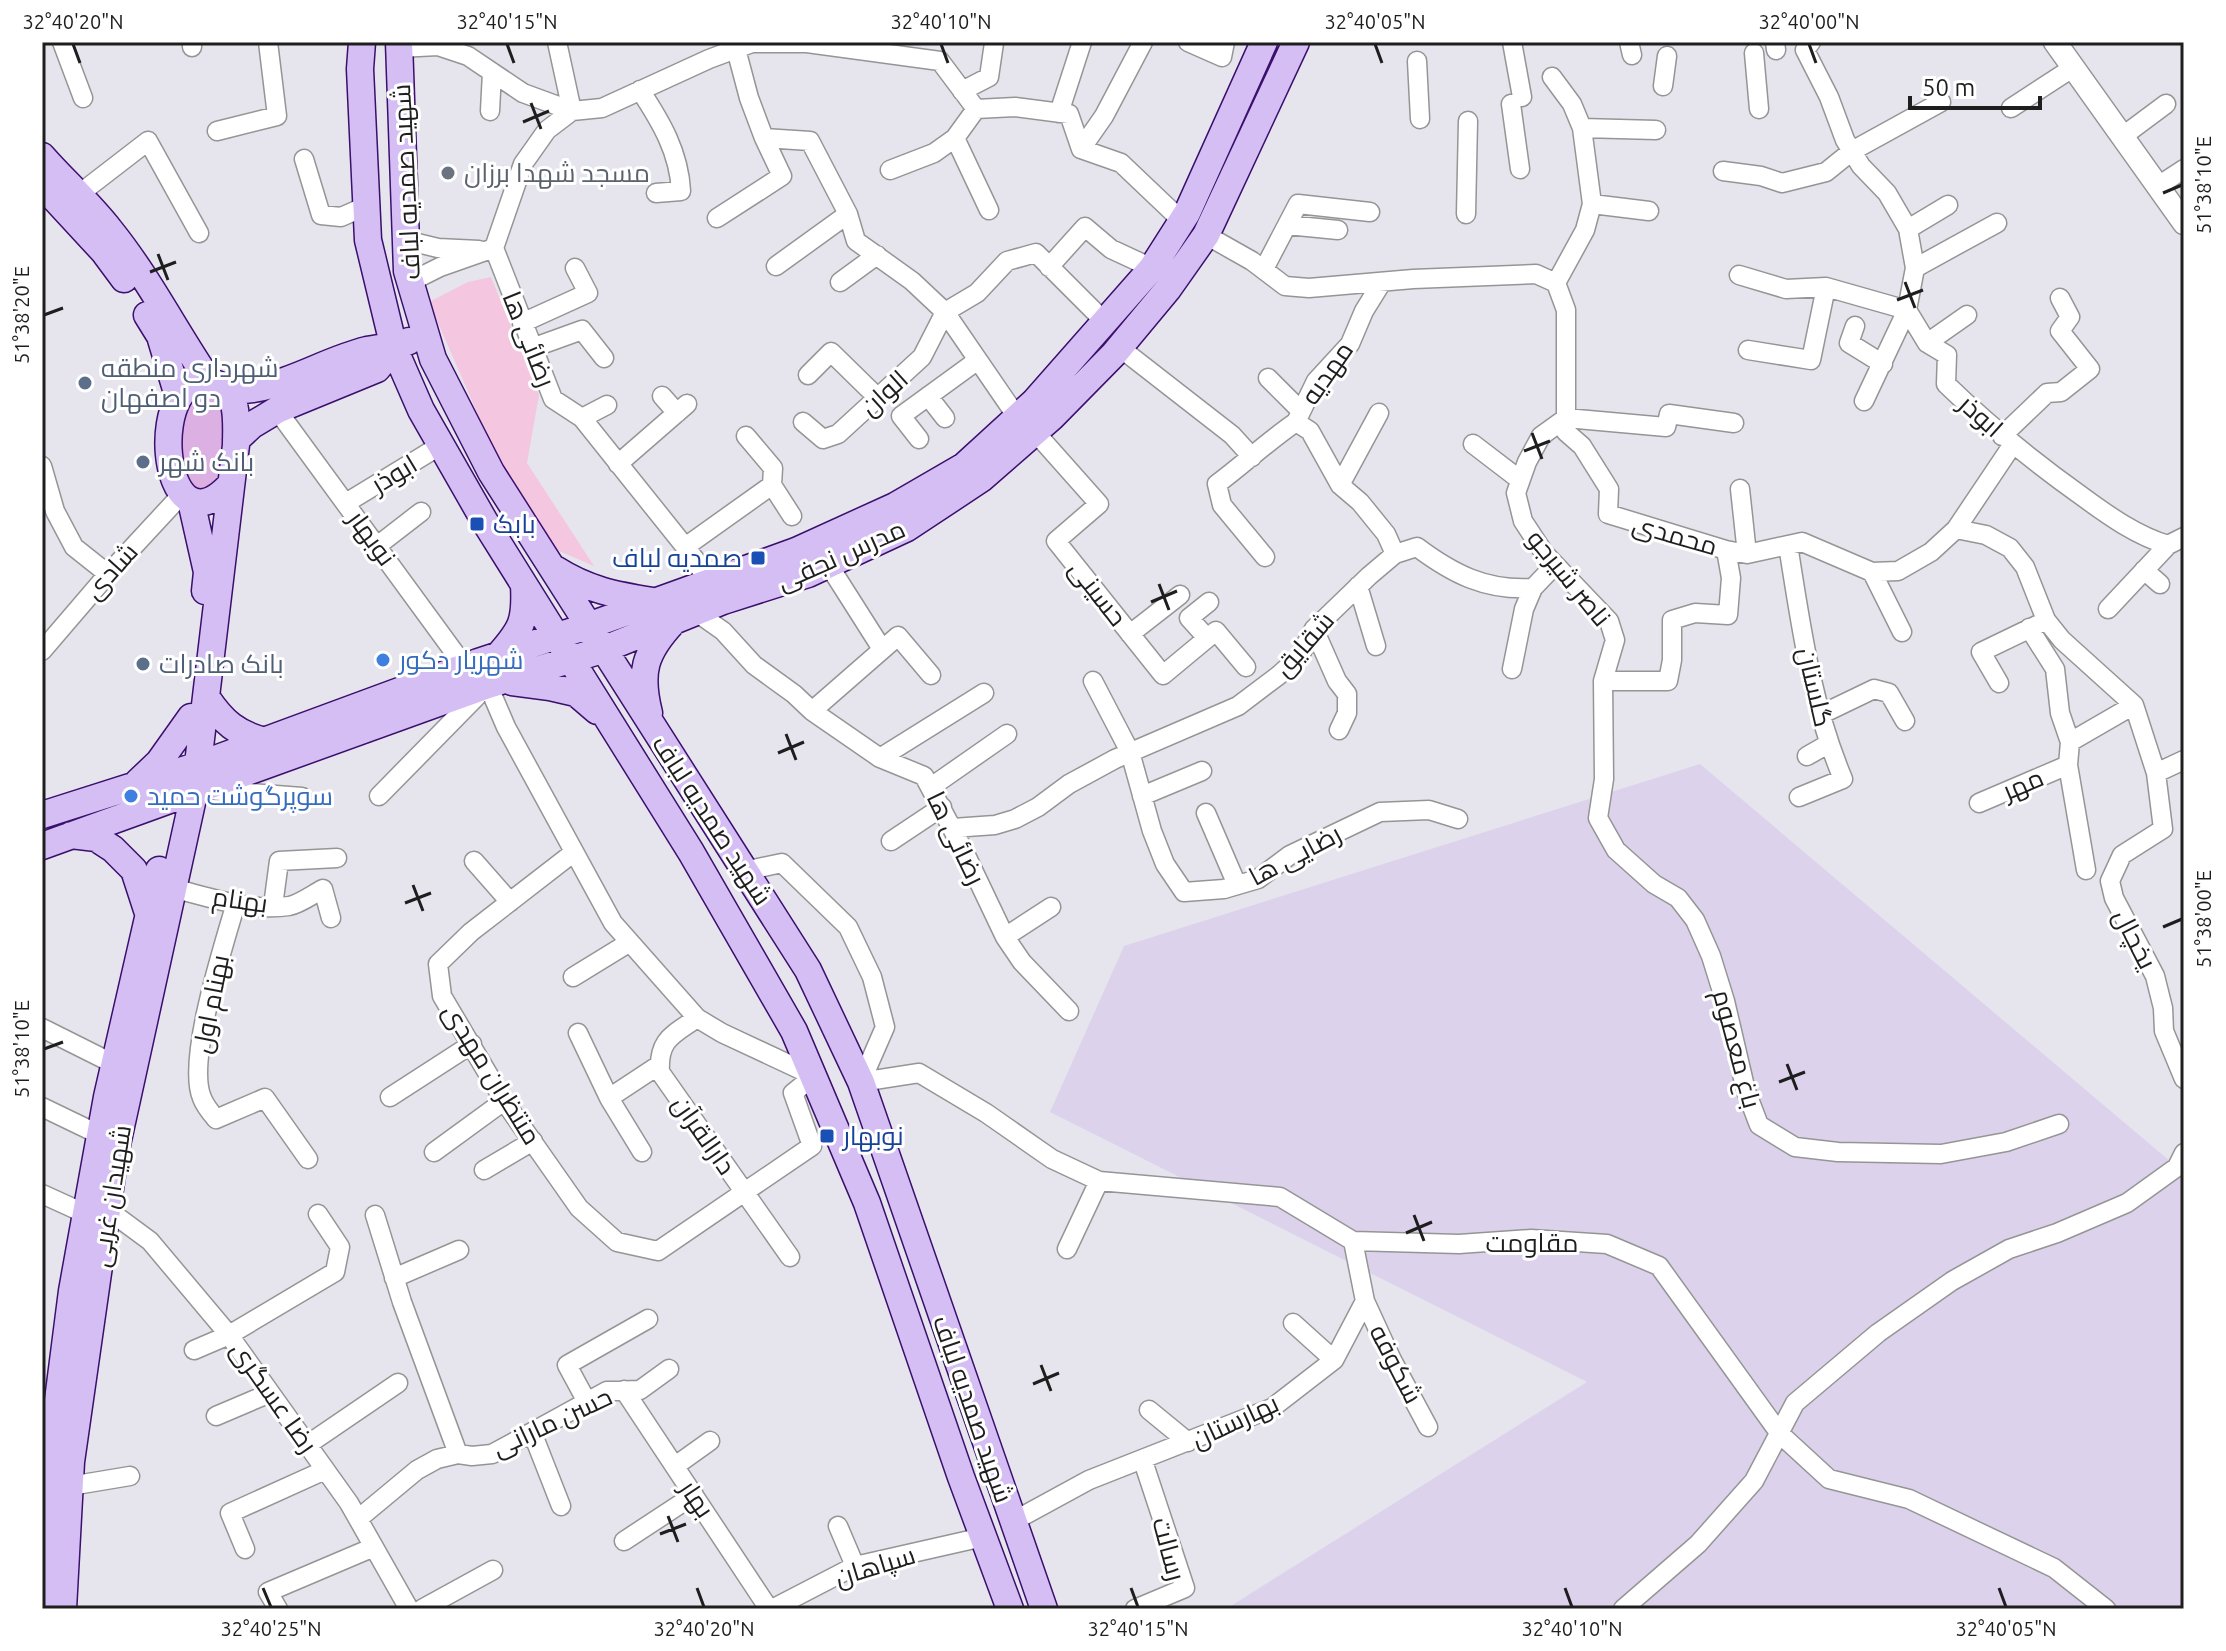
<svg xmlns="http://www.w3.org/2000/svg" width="2226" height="1651" font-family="Ubuntu,Cairo,sans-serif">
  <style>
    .farmland { fill: #ddd2eb }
    .grass { fill: #ddb0e4 }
    .park { fill: #f4c6e0 }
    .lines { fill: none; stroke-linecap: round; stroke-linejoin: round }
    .minor-casing { stroke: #959595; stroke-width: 21 }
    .tertiary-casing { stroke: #959595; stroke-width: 25 }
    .secondary-casing { stroke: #3b0f6c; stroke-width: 29 }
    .minor { stroke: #fff; stroke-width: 18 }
    .tertiary { stroke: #fff; stroke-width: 22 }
    .secondary { stroke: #d4bef4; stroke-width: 26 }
    .ticks { fill: none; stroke: #1e1e1e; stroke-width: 3 }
    .worship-dot { fill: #6b7280; stroke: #fff; stroke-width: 3 }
    .service-dot { fill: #5c6f8a; stroke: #fff; stroke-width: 3 }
    .transit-dot { fill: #1a4fb4; stroke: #fff; stroke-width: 3 }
    .shop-dot { fill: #3f7fe0; stroke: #fff; stroke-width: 3 }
    .labels { text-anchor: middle; stroke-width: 6; stroke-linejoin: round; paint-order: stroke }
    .worship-label { font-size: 26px; fill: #5b616d; stroke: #fff; text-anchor: start }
    .street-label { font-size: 26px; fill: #1e1e1e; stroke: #fff }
    .service-label { font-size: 26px; fill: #4e5e75; stroke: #fff; text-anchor: start }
    .transit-label { font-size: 26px; fill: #164399; stroke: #fff; text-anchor: start }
    .shop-label { font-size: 26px; fill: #366cbe; stroke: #fff; text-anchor: start }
    .neatline { fill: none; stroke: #1e1e1e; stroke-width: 3 }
    .ticks-label { font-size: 20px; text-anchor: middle; fill: #1e1e1e }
  </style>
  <rect width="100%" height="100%" fill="#e6e5ee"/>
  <!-- farmland -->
  <path class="farmland" d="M1700,764L2184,1173V1609H1226L1587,1382L1050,1112L1124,946Z"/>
  <!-- grass -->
  <path class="grass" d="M200,391L223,397L226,472L206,491L192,489L180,471L183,412Z"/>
  <!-- park -->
  <path class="park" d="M491,277L539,395L527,463L594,566L557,550L496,456L429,302L468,282Z"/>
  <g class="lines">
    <defs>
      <path id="minor" d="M62,42L83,98
        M192,42V47
        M557,42L572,111L547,130L523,164L494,248L553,399L582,418L694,558L709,583
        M1188,42L1222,57L1225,42
        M1512,42L1522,97
        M1629,42L1632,55
        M1775,42L1776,50
        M1811,42L1805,50L1829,97L1845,140L1861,166L1887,193L1908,229L1915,268L1907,310L1927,343L1947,355L1946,384C1988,425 2034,462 2083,497C2109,516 2137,536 2168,545L2184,537
        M399,48L438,46L468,56L523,93L572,111L602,108L709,59L752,43H807L940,61L976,109L1015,107L1069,114L1081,149L1121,163L1182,221
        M736,49L749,98L764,138L810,141L848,214L856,241L912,281L945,312L1017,417
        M1754,53L1759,109
        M1417,61L1420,119
        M1552,77L1572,104L1582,128L1592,204L1585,230L1556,283
        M1663,86L1667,56
        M640,90C661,122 679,152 681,191L656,193
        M962,91L989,77L994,43
        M1511,104L1520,169
        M2011,108L2074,67
        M490,111L492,72
        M1059,113L1082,42
        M1582,128L1656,130
        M217,131L277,116L268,42
        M2123,136L2166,104
        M955,138L989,210
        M1081,149L1104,116L1143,42
        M304,159L321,215L341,217L366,206
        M890,170L934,153L955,138L976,109
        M1723,171L1761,176L1782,183L1826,172L1852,151L1941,102
        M2158,186L2184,169
        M78,195L148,141L199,233
        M1592,204L1649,211
        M1466,214L1468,121
        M717,218L782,176L764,138
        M1287,225L1338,230
        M1908,229L1948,205
        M1206,235L1252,261L1285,286L1309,288L1413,279L1536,274L1556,283L1566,310V432L1582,446L1609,489L1608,514L1726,550L1747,554L1802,542L1872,572L1898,571L1931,552L1956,529L1986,535L2010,548L2025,567L2046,620L2062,640L2134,705L2156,773L2163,829L2122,855L2110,881L2114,898L2155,976L2163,1008L2164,1031L2184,1079
        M405,240L438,248L479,250
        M776,266L848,214
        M1049,267L1085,227L1111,249L1152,268
        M1915,268L1997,223
        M1264,269L1298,204L1370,212
        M1739,275L1786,289L1826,287L1907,310L1864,401
        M410,282L440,267L494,248
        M840,282L877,255
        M522,323L588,293L575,268
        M1855,326L1849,343L1883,364
        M1927,343L1967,315
        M1119,347L1232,435L1252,457
        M532,348L582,330L604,358
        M1748,350L1811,360L1826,287
        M808,375L831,352L879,399
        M1268,378L1301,411
        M662,396L677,413
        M928,396L945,418
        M277,410L465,667
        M582,418L607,405
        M803,422L823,439L838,434L922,357L945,312L977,293L1007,261L1036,253L1105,322
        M1296,422L1316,381L1350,344L1364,311L1382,282
        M1734,423L1669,414L1666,427L1566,418L1541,436L1527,462L1516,493L1523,521L1544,553L1609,621L1615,640L1603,681L1604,779L1598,818L1616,850L1654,884L1678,898L1695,920L1711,956L1725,1001L1746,1091L1759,1125L1795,1147L1838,1152L1941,1154L2006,1142L2059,1124
        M1035,432L1099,504L1056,541L1163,675L1216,631L1246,667
        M746,436L773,468L772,485L792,516
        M2002,436L2047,393L2061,392L2090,369L2060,331L2070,317L2060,298
        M919,439L901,416L978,360
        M1473,444L1520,480
        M618,464L687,404
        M42,466L55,511L74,547L108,574
        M1340,485L1379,413
        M1740,489L1747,554
        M346,503L441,445
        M1956,529L2013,444
        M1788,545C1801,626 1811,703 1843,779L1799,797
        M377,546L421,512
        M685,547L772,485
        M1265,557L1222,505L1217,484C1244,464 1268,441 1296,422L1310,431L1340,485L1360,502L1386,534L1395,554
        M828,564L882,649
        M2144,570L2160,584
        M1872,572L1902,632
        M1358,586L1376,646
        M2108,609L2168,545
        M696,612L723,631L754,665L794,694L812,711L880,758L924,776L964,851L1005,937L1022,962L1069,1011
        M2029,628L2055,669L2060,713L2070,742
        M1314,629L1337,681L1347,694V713L1339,730
        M1130,634L1180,595
        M1207,638L1189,618L1209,602
        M42,651L108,574L183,493
        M1512,669L1524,609L1533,588
        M1093,681L1130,752L1152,831L1165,864L1184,892L1224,889L1258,879L1290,855L1380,812L1429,810L1458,819
        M1603,681H1668L1672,660V620L1695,613L1728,615L1731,578L1726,550
        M1999,683L1981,652L2037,625
        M812,711L898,636L931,675
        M1820,715L1874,689L1889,693L1905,721
        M1807,756L1828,744
        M880,758L984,693
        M2156,773L2184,760
        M931,787L1007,734
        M209,790L302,797
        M379,796L488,685L506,727L613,923L697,1018L722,1033L814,1076L793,1093L812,1146L658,1251L617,1242L579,1208L504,1101L442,996L438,964L471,932L573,853
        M1142,796L1202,771
        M1979,803L2068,765
        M1206,813L1237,885
        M953,828L995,825L1015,819L1038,807L1069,784L1115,759L1238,706L1279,675L1299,657L1314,629L1369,576L1395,554L1417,547C1453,574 1486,591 1533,588L1555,565
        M891,841L942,807
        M474,861L510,902
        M2086,870L2068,765L2070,742L2134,705
        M744,871L782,863L848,927L872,977L885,1027L861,1082
        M172,888C209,897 251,912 289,906C300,904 313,894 323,889L331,918
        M236,903C224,944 186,1061 202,1098C205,1106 211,1113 216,1119L265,1098L308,1159
        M273,906L279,861L337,858
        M1005,937L1051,907
        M573,977L630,942
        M697,1018C673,1035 658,1039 660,1072L790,1257
        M42,1028L114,1064
        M578,1033L609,1098L642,1152
        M861,1082L919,1073L986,1113L1052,1159L1099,1181L1280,1197L1353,1241L1459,1244L1531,1239L1607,1244L1659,1266L1780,1434L1829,1479L1909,1499L2054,1568L2106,1609
        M390,1097L472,1044
        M609,1098L659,1065
        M42,1107L100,1135
        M434,1152L504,1101
        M484,1170L533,1141
        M42,1194L86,1214
        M108,1210L150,1241L229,1335L349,1503L409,1609
        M375,1215L402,1302L458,1454
        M1067,1249L1099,1181
        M394,1278L459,1250
        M1365,1301L1392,1360L1428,1427
        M1293,1323L1334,1360
        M194,1350L229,1335L335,1272L340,1247L318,1214
        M624,1390L769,1609
        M587,1402L567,1365L648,1319
        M1149,1410L1188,1442
        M216,1416L270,1393
        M532,1432L561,1506
        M307,1445L398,1383
        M675,1466L710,1441
        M70,1486L130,1476
        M358,1519L417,1470L437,1459L458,1454L472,1456L492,1454L607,1391L640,1390L669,1369
        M1012,1522L1089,1480L1272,1408L1334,1360L1365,1301L1353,1241
        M838,1526L855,1566
        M624,1541L694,1495
        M245,1549L230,1513L325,1470
        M278,1609L268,1592L374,1547
        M422,1609L493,1570
        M772,1609L855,1566L983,1537
        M1135,1609L1185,1588L1143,1461
        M1623,1609L1698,1544L1754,1481L1795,1403L1878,1333L1952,1281L2009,1249L2057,1233L2127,1203L2177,1167L2184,1153"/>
      <path id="tertiary" d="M2055,42L2184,223"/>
      <path id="secondary" d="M362,42L360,69L368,240L394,348L421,410L485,522L691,852L794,1031L867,1203L961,1477L1010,1609
        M399,42L407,271L433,359L491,472L808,970L861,1082L1044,1609
        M42,156C64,181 90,204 110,230C148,277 175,331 209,381
        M42,185L104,252L124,279
        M147,315L160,336L178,396
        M226,390C278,394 318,362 367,350C382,347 395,348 409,341
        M236,440L252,425L277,410L377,369L394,348
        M191,501L207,572L205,591
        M555,569C588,590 615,595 653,601
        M498,656C522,629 526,621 524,585
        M512,682L550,687L576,693L597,711
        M207,698C223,722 237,734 265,741
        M649,713C639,673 644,653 673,622
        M138,782L159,762L191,717
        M42,815L199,765L478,662L588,626L796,551L895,506L964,466L1034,402L1152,268L1187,213L1264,42
        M71,835L96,838L113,849L134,870L148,913
        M42,846L488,685L602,650L723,601L808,574L907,528L981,479L1052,417L1114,354L1168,289L1206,235L1296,42
        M46,1608V1494L72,1291L107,1097L159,870
        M63,1609L71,1462L115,1154L195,789L236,445C236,425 240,392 217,384C144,356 157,564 231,484"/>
    </defs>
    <!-- minor casing -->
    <use href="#minor" class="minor-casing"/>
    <!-- tertiary casing -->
    <use href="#tertiary" class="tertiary-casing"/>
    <!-- secondary casing -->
    <use href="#secondary" class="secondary-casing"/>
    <!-- minor -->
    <use href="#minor" class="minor"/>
    <!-- tertiary -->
    <use href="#tertiary" class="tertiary"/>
    <!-- secondary -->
    <use href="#secondary" class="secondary"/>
  </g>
  <!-- ticks -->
  <path class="ticks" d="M73,44L80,63M507,44L514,63M941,44L948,63M1375,44L1382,63M1809,44L1816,63M531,103L541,129M523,122L549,111M2163,193L2182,185M158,254L168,280M150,272L176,262M1905,282L1915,308M1897,300L1923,290M44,315L63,308M1532,433L1542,459M1524,451L1550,441M1159,584L1169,610M1151,602L1177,591M786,734L796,760M778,753L804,742M413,885L423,911M405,903L431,893M2163,927L2182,919M44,1049L63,1042M1787,1064L1797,1090M1779,1082L1805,1072M1414,1215L1424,1241M1406,1233L1432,1222M1041,1365L1051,1391M1033,1384L1059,1373M668,1516L678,1542M660,1534L686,1524M263,1588L271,1607M697,1588L704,1607M1131,1588L1138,1607M1565,1588L1572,1607M1999,1588L2006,1607"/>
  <!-- markers -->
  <circle class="worship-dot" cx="448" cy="173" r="8"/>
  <g class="service-dot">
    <circle cx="85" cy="383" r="8"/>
    <circle cx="143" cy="462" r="8"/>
    <circle cx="143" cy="664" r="8"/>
  </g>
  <g class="transit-dot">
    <rect x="469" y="516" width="16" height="16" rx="4"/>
    <rect x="750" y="550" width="16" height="16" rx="4"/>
    <rect x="819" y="1128" width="16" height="16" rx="4"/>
  </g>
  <g class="shop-dot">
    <circle cx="383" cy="660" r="8"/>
    <circle cx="131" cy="796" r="8"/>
  </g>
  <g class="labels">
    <!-- worship labels -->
    <g class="worship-label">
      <text x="464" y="182">مسجد شهدا برزان</text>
    </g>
    <!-- street labels -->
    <g class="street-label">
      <text transform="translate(406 182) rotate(-93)" y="9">شهید صمدیه لباف</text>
      <text transform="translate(529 339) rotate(68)" y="9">رضائی ها</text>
      <text transform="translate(1327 373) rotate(-55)" y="9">مهدیه</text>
      <text transform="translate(884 393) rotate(-42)" y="9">الوان</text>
      <text transform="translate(1981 416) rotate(42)" y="9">ابوذر</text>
      <text transform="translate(394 474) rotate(-31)" y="9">ابوذر</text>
      <text transform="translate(1675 535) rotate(16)" y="9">محمدی</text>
      <text transform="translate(372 538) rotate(54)" y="9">نوبهار</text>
      <text transform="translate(841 555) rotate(-24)" y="9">مدرس نجفی</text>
      <text transform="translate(111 571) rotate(-48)" y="9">شادی</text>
      <text transform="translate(1569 578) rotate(51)" y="9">ناصر شیرجو</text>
      <text transform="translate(1098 593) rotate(52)" y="9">حسینی</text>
      <text transform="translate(1304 644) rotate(-49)" y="9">شقایق</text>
      <text transform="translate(1815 687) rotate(77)" y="9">گلستان</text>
      <text transform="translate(2023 784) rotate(-23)" y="9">مهر</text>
      <text transform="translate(712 820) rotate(57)" y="9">شهید صمدیه لباف</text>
      <text transform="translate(956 838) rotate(64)" y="9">رضائی ها</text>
      <text transform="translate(1295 855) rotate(-28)" y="9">رضایی ها</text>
      <text transform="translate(240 900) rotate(8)" y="9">بهنام</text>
      <text transform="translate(2135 939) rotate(63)" y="9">یخچال</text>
      <text transform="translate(211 1004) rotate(-79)" y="9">بهنام اول</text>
      <text transform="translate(1737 1049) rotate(75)" y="9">باغ معصوم</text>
      <text transform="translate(492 1074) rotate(58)" y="9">منتظران مهدی</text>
      <text transform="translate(704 1135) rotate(55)" y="9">دارالقرآن</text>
      <text transform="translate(111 1196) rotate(-81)" y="9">شهیدان غربی</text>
      <text x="1532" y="1252">مقاومت</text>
      <text transform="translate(1396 1364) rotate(63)" y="9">شکوفه</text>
      <text transform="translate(274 1397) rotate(55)" y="9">رضا عسگری</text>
      <text transform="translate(973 1409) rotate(71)" y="9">شهید صمدیه لباف</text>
      <text transform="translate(1235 1421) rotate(-25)" y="9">بهارستان</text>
      <text transform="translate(552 1422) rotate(-25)" y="9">حسن مارانی</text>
      <text transform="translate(697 1499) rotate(56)" y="9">بهار</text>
      <text transform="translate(1169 1549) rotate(75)" y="9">رسالت</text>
      <text transform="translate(875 1566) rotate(-17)" y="9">سپاهان</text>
    </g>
    <!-- service labels -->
    <g class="service-label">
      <text x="101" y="377">شهرداری منطقه<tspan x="101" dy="30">دو اصفهان</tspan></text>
      <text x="159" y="471">بانک شهر</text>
      <text x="159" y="673">بانک صادرات</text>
    </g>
    <!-- transit labels -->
    <g class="transit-label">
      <text x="493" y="533">بابک</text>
      <text x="742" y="567" text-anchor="end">صمدیه لباف</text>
      <text x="843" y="1145">نوبهار</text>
    </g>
    <!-- shop labels -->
    <g class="shop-label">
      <text x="399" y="669">شهریار دکور</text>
      <text x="147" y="805">سوپرگوشت حمید</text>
    </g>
  </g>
  <!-- border -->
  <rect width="2226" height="1651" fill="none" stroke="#ffffff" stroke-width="88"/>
  <!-- scale -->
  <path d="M1910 96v12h130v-12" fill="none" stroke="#1e1e1e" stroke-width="4"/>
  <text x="1922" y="96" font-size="24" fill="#1e1e1e" stroke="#ffffff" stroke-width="6" paint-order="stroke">50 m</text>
  <rect x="44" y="44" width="2138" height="1563" class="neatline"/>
  <g class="ticks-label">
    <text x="73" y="29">32°40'20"N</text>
    <text x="507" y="29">32°40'15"N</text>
    <text x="941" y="29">32°40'10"N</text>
    <text x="1375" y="29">32°40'05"N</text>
    <text x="1809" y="29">32°40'00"N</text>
    <text transform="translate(2204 185) rotate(-90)" y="7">51°38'10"E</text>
    <text transform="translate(22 315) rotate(-90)" y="7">51°38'20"E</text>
    <text transform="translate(2204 919) rotate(-90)" y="7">51°38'00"E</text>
    <text transform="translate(22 1049) rotate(-90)" y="7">51°38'10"E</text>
    <text x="271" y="1636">32°40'25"N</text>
    <text x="704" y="1636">32°40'20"N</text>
    <text x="1138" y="1636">32°40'15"N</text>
    <text x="1572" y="1636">32°40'10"N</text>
    <text x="2006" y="1636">32°40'05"N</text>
  </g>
</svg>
